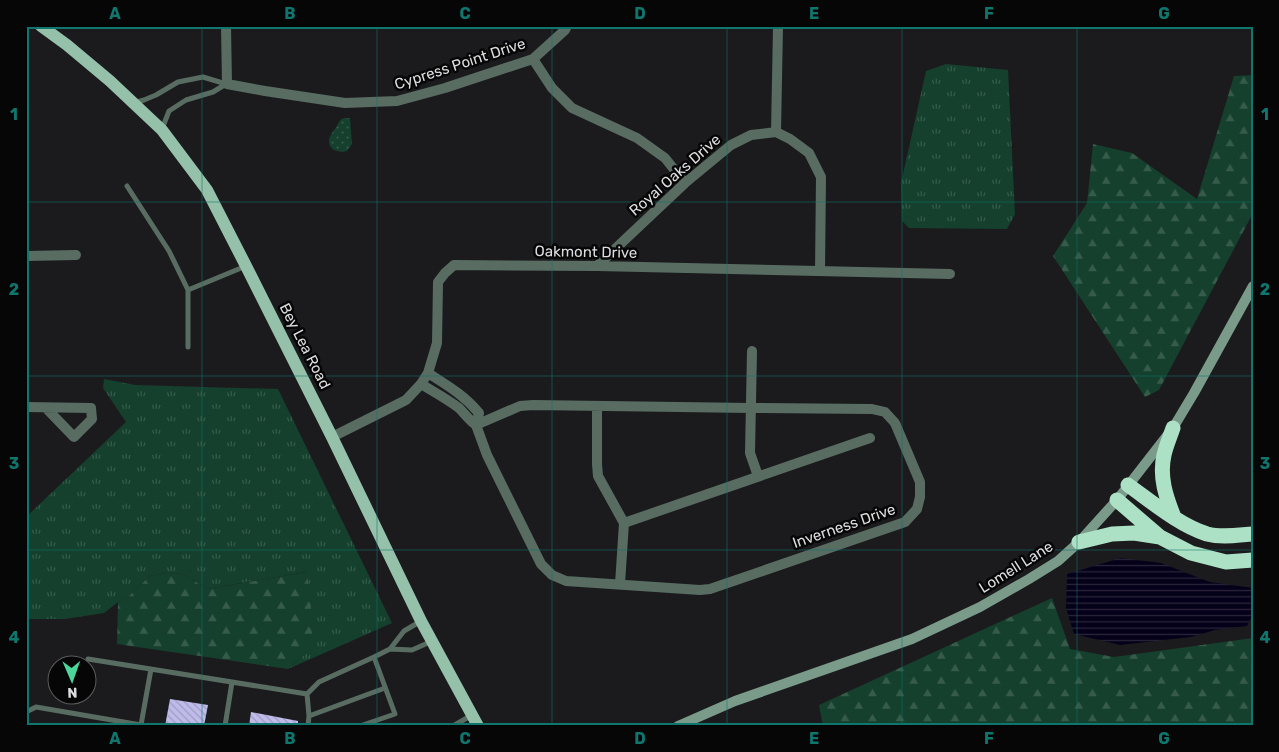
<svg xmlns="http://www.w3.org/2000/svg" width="1279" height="752" font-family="Rubik,sans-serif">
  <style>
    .grass { fill: url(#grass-tufts) }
    .forest { fill: url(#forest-firs) }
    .park { fill: url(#park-dots) }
    .water { fill: url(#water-rules) }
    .building { fill: url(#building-back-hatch) }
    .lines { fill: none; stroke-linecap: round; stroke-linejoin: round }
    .lane { stroke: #586c62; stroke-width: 5 }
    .street { stroke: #586c62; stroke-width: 10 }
    .secondary { stroke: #7a9b8a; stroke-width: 10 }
    .primary { stroke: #95c0a9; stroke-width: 12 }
    .highway { stroke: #ade1c6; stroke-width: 15 }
    .grid { fill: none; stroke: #0f766e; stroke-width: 1; stroke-opacity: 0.55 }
    .labels { text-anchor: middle; stroke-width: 5; stroke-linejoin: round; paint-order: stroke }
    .street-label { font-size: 15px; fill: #dddddf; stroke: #060607 }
    .neatline { fill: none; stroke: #0f766e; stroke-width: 2 }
    .grid-label { font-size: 16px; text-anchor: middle; font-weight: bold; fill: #0f766e }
  </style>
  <defs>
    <pattern id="grass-tufts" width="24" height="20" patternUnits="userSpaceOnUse" patternTransform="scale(1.25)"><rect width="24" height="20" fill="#14402d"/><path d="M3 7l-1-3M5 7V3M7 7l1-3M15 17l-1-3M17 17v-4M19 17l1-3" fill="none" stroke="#365b4b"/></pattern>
    <pattern id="forest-firs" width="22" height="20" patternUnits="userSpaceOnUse" patternTransform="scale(1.25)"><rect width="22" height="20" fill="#14402d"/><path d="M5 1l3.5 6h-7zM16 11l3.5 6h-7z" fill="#365b4b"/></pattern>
    <pattern id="park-dots" width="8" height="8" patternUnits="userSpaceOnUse" patternTransform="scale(1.25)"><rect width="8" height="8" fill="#14402d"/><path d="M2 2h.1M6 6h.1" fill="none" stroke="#365b4b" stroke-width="1.8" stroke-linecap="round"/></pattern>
    <pattern id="water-rules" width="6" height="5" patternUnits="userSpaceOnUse" patternTransform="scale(1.25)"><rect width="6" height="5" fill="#050019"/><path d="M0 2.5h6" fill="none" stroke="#29253a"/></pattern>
    <pattern id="building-back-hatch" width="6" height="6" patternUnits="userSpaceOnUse" patternTransform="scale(1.25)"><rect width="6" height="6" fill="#bfbbea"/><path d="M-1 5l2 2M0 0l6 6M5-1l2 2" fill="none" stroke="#a09dc0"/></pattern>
  </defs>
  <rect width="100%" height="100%" fill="#1b1b1e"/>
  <!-- grass -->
  <path class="grass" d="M946,64L1008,70L1015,214L1007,229L909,228L902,221L901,183L926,71Z
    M104,379L135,385L278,389L392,623L288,669L307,652L306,572L207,589L187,576L171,572L150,576L128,597L118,602L104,613L65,619H30L26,618V517L126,422L103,388Z"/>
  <!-- forest -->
  <path class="forest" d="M1253,75V213L1159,390L1145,397L1053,256L1087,203L1093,144L1132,153L1197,199L1234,76Z
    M171,572L187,576L207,589L307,572L313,629L307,652L288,669L117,644L118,602L128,597L150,576Z
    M1052,598L1070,649L1114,657L1253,638V726H823L819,705Z"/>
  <!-- park -->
  <path class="park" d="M344,118H350L352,144L347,151C340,153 329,151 329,141C329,135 334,131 337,126C339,122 339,120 344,118Z"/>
  <!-- water -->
  <path class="water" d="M1121,558L1161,563L1210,582L1253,588V614L1247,626L1215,630L1191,637L1120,645L1074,634L1066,608L1067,574Z"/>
  <!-- building -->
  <path class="building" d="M170,699L208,705L204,726H165Z
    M251,712L298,721V726H249Z"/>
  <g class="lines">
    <!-- lane -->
    <path class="lane" d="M133,103L144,100L156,95L178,82L203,77L226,84
      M162,129L169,111L186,100L213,92L226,84
      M127,186L169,251L188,290L246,266
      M188,290V347
      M390,649L412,650L430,642
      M88,659L307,694L319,682L374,657L390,649L404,631L421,621
      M307,694L309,716L308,726
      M26,712L36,707L141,725L151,669
      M309,716L385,688
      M225,726L232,682
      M360,726L395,714L374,657
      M453,726L472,715"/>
    <!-- street -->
    <path class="street" d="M226,26L227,84L265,91L345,103L397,101L445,88L533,59L565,30L567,26
      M533,59L552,88L572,108L637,138L665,158L685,183
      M776,132L778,26
      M26,256L76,255
      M597,266L685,183L731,145L751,135L776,132L790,139L809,153L821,177L820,271
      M752,351L750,453L758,476
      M421,384C434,392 447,399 459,408C465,414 469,420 476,425L479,413C464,395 448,386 428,373
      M533,405L751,408L872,409L885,412L895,423L920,482V497L917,509L905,522L710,589L700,590L566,581L552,575L541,564L487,455L476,425L520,406Z
      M597,406V464L598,476L624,523L620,584
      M26,407L91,408L92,419L74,437L46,408
      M332,437L406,400L421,384L428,373L437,343L438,282L445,273L454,265L597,266L950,274
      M624,523L870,438"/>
    <!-- secondary -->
    <path class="secondary" d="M678,726L735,701L912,639L980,607L1029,579L1058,561L1079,542L1117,500L1173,428L1194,393L1253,286"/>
    <!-- primary -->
    <path class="primary" d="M41,26L67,45L110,81L162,130L207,190L246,266L332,437L421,621L478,726"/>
    <!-- highway -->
    <path class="highway" d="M1173,428C1170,437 1166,446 1164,455C1159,477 1166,497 1174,517
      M1128,485C1152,502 1179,525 1207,534C1222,538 1238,535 1253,534
      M1117,500L1160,537L1191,553L1226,562L1253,560
      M1079,542L1112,534L1134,533L1160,537"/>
  </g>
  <!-- grid -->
  <path class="grid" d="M202,26V726M377,26V726M552,26V726M727,26V726M902,26V726M1077,26V726M26,202H1253M26,376H1253M26,550H1253"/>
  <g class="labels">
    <!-- street labels -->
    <g class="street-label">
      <text transform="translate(460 64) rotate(-18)" y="5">Cypress Point Drive</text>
      <text transform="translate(675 175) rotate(-41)" y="5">Royal Oaks Drive</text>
      <text transform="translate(586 252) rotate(1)" y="5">Oakmont Drive</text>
      <text transform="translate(305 346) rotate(63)" y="5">Bey Lea Road</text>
      <text transform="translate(844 526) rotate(-19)" y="5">Inverness Drive</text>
      <text transform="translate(1016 567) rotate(-32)" y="5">Lomell Lane</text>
    </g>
  </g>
  <!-- border -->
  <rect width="1279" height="752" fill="none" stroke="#060607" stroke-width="55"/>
  <!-- north arrow -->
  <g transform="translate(72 680) rotate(178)"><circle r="24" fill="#060607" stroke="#5c5c5d"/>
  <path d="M0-4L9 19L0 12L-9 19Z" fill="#4cd49b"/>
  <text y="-8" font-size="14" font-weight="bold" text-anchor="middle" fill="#dddddf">N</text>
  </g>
  <rect x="28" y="28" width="1224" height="696" class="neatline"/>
  <g class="grid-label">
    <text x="115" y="19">A</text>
    <text x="290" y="19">B</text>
    <text x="465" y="19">C</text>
    <text x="640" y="19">D</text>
    <text x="814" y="19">E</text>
    <text x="989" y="19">F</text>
    <text x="1164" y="19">G</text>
    <text x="14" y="120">1</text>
    <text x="1265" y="120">1</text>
    <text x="14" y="295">2</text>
    <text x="1265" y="295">2</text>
    <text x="14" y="469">3</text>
    <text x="1265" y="469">3</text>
    <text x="14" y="643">4</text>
    <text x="1265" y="643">4</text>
    <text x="115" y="744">A</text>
    <text x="290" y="744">B</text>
    <text x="465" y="744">C</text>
    <text x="640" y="744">D</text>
    <text x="814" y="744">E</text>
    <text x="989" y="744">F</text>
    <text x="1164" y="744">G</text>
  </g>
</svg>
